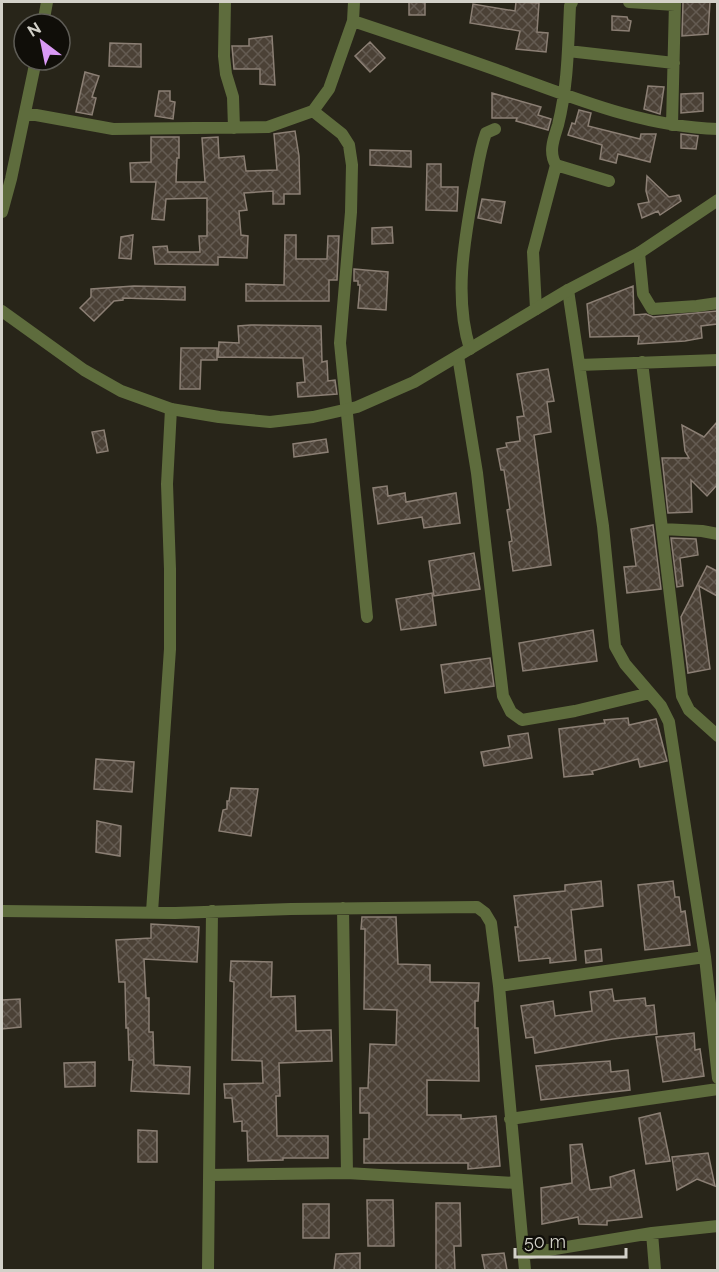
<svg xmlns="http://www.w3.org/2000/svg" width="719" height="1272" font-family="Raleway,sans-serif">
  <style>
    .building { fill: url(#building-cross-hatch); stroke: #8b7f74; stroke-width: 1.5 }
    .lines { fill: none; stroke-linecap: round; stroke-linejoin: round }
    .minor { stroke: #5e6c3d; stroke-width: 12 }
    .tertiary { stroke: #5e6c3d; stroke-width: 12 }
  </style>
  <defs>
    <pattern id="building-cross-hatch" width="8" height="8" patternUnits="userSpaceOnUse" patternTransform="scale(1.5)"><rect width="8" height="8" fill="#4b4136"/><path d="M0 0l8 8M0 8l8-8" fill="none" stroke="#645b52"/></pattern>
  </defs>
  <rect width="100%" height="100%" fill="#282519"/>
  <!-- building -->
  <path class="building" d="M409,2H425V15H409Z
    M516,2L539,3L537,32L548,33L546,52L516,49L520,31L470,23L473,4L515,11Z
    M683,2H710L708,34L682,36Z
    M612,16L627,17L628,20L631,21L629,31L612,30Z
    M272,36L275,85L260,84V69H234L232,46H249V39Z
    M370,42L385,58L370,72L355,56Z
    M110,43L141,44V67L109,66Z
    M85,72L99,76L92,97L96,98L92,115L76,112Z
    M648,86L664,87L660,114L644,109Z
    M159,91H170V101L175,102L173,119L155,116Z
    M492,93L541,107L538,115L551,119L548,130L516,121L517,118H492Z
    M703,93V111L681,113V94Z
    M579,110L591,113L588,126L640,139L641,134H656L650,162L618,154L616,163L600,159L602,145L568,135L572,123L575,124Z
    M295,131L299,156L300,194H284V204H273V191L244,193L247,210L239,211L241,235L248,236L247,258L218,257V265L155,264L153,247L167,246L168,252H200L199,236H207V198L166,199L164,220L152,219L156,182H131L130,163L151,162V137H179V158H177L176,182H205L202,138L218,137L219,158L244,156L246,171L277,170L274,134Z
    M681,134L698,136L696,149L681,148Z
    M370,150L411,151V167L370,165Z
    M427,164H441V187H458L457,211L426,210Z
    M647,176L669,197L679,195L681,201L660,215L658,211L642,218L638,204L649,202L646,191Z
    M482,199L505,202L501,223L478,218Z
    M392,227L393,243L372,244V228Z
    M133,235L131,259L119,258L121,237Z
    M285,235H296V259H327L328,236H339L337,280H329V301H246V284L284,285Z
    M354,269L388,272L386,310L358,308L360,285H358V281H354Z
    M134,286L185,287V300L123,298V300L114,301L94,321L80,308L91,297V289Z
    M633,286L634,315L646,314L653,317L717,311V324L701,326L702,338L685,341L638,344L639,336L590,337L587,304Z
    M251,325L321,326L322,362L327,361L328,381L335,380L337,394L298,397L297,383L305,382L303,358L218,357L219,342L239,343L238,326Z
    M181,348H217V360H201L200,389H180Z
    M548,369L554,401L547,402L551,432L534,435L551,565L513,571L509,542L512,541L507,510L510,509L504,470H501L497,449L507,447L506,443L520,441L517,417L524,416L517,374Z
    M717,422V485L707,496L691,480L692,512L668,513L662,458H689L685,451L682,425L704,437Z
    M104,430L108,451L97,453L92,432Z
    M326,439L328,452L294,457L293,444Z
    M387,486L388,496L405,493L406,502L456,493L460,523L424,528L422,517L378,524L373,488Z
    M653,525L661,589L627,593L624,567L636,566L631,529Z
    M671,538L696,539L698,555L680,558L683,586L677,587Z
    M474,553L480,589L434,596L429,561Z
    M707,566L717,571V596L699,586L710,669L688,673L681,617Z
    M432,593L436,625L401,630L396,599Z
    M593,630L597,661L523,671L519,643Z
    M490,658L494,686L445,693L441,665Z
    M628,718L629,725L656,719L667,761L640,767L638,759L592,771L593,774L564,777L559,729L605,723L604,720Z
    M528,733L532,758L484,766L481,752L510,747L508,736Z
    M96,759L134,762L132,792L94,789Z
    M231,788L258,789L251,836L219,831L223,810L227,809V801H229Z
    M97,821L121,826L120,856L96,852Z
    M601,881L603,906L571,910L576,960L550,963V958L519,961L515,927H518L514,896L565,891V885Z
    M673,881L675,897H679L681,912L685,911L690,945L645,950L638,885Z
    M362,917H396L398,964L430,965V982L479,983L478,1001H475V1028H478L479,1081L427,1080V1115H461V1119L496,1116L500,1166L468,1169V1163H364V1139H369V1113H360V1088H368L370,1044L396,1045L397,1010L364,1009L365,929H361Z
    M151,924L199,927L197,962L144,959L146,998H149V1032H153L154,1065L190,1067L189,1094L131,1091L133,1060H129L128,1028H126L125,982H119L116,940L151,938Z
    M601,949L602,961L586,963L585,951Z
    M231,961L272,962L271,997L295,996L296,1031L331,1030L332,1061L279,1063L280,1096H276L277,1136H328V1158H283V1160L248,1161L247,1131H242V1121L234,1122L232,1098H225L224,1084L263,1083L262,1061L232,1060L234,982L230,981Z
    M612,989L614,1001L645,998L646,1006L654,1005L657,1034L613,1039L535,1053L533,1037L526,1038L521,1006L553,1001L555,1016L592,1011L590,992Z
    M20,999L21,1027L2,1029V1000Z
    M694,1033L695,1050L700,1049L704,1076L663,1082L656,1037Z
    M610,1061L611,1072L628,1070L630,1090L541,1100L536,1066Z
    M95,1062V1086L65,1087L64,1063Z
    M660,1113L670,1161L646,1164L639,1118Z
    M138,1130L157,1131V1162H138Z
    M582,1144L590,1190L611,1187L610,1177L634,1170L642,1217L607,1221V1225L579,1224L578,1217L542,1224L541,1188L572,1183L570,1145Z
    M708,1153L715,1186L697,1179L677,1190L672,1157Z
    M367,1200H393L394,1246H368Z
    M436,1203H460L461,1246H454L455,1270H436Z
    M303,1204H329V1238H303Z
    M360,1253V1270H334L336,1254Z
    M504,1253L507,1270H485L482,1255Z"/>
  <g class="lines">
    <!-- minor -->
    <path class="minor" d="M225,2L224,56L226,74L233,97L234,128
      M572,2L570,6C568,47 568,85 558,125C554,138 548,152 556,165L609,181
      M629,2L675,5
      M353,21C404,38 455,55 505,73C574,98 643,127 718,129
      M43,24L47,2
      M568,51L674,63
      M313,111L342,134L349,145L352,165L351,212L340,343L367,617
      M25,113L113,129L268,127L313,111L329,89L353,21L354,2
      M672,125L675,2
      M2,212L11,179L36,60
      M639,253L643,294L652,309L697,306L718,303
      M568,290L603,526L615,646L625,664L661,706L669,722L705,957L718,1078
      M536,309L533,252L556,165
      M470,349C454,298 464,243 473,192C477,173 479,152 486,133L495,129
      M458,356L477,473L503,696L511,712L522,720L575,711L650,693
      M642,362L682,696L689,710L718,736
      M579,365L718,360
      M662,529L702,531L718,534
      M343,908L347,1173
      M2,911L175,913L291,909L477,907L485,913L491,923L499,986L525,1270
      M152,912L170,649V569L167,484L171,409
      M499,986L705,957
      M510,1119L718,1089
      M209,1175L347,1173L516,1183
      M652,1233L655,1270
      M524,1254L652,1233L718,1226
      M208,1270L212,911"/>
    <!-- tertiary -->
    <path class="tertiary" d="M2,311L84,370L121,391L171,409L219,417L270,422L313,417L357,407L414,382L568,290L639,253L718,200"/>
  </g>
  <!-- border -->
  <rect width="719" height="1272" fill="none" stroke="#d3d1c9" stroke-width="6"/>
  <!-- north arrow -->
  <g transform="translate(42 42) rotate(328)"><circle r="28" fill="#100e09" stroke="#5e5c56" stroke-width="1.5"/>
  <path d="M0-4.5L10 22L0 15L-10 22Z" fill="#da9af6"/>
  <text y="-9" font-size="16" font-weight="bold" text-anchor="middle" fill="#d3d1c9">N</text>
  </g>
  <!-- scale -->
  <path d="M515 1248v9h111v-9" fill="none" stroke="#d3d1c9" stroke-width="3"/>
  <text x="524" y="1248" font-size="18" fill="#d3d1c9" stroke="#100e09" stroke-width="4.5" paint-order="stroke">50 m</text>
</svg>
